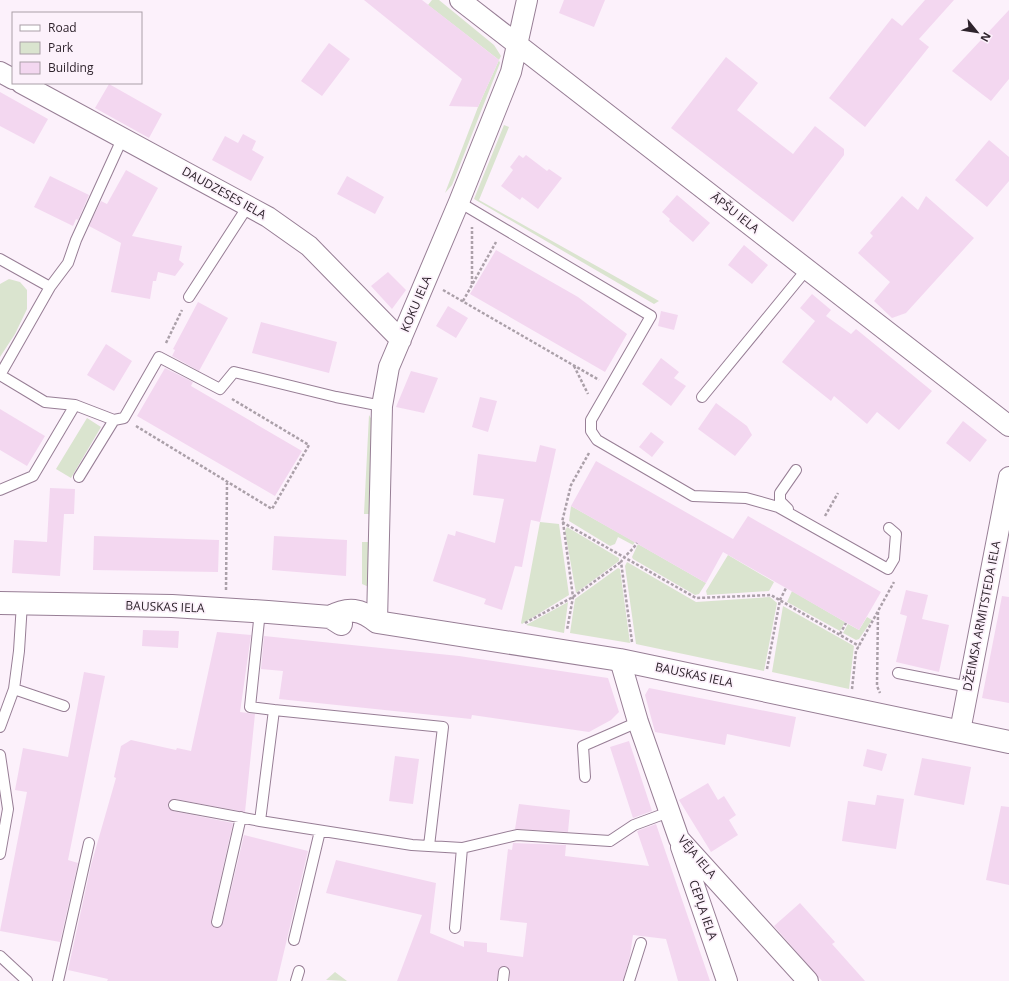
<svg xmlns="http://www.w3.org/2000/svg" width="1009" height="981" font-family="'Open Sans',sans-serif">
  <style>
    .green { fill: #dae4cf }
    .building { fill: #f3d7f0 }
    .lines { fill: none; stroke-linecap: round; stroke-linejoin: round }
    .service-casing { stroke: #977e95; stroke-width: 12 }
    .minor-casing { stroke: #977e95; stroke-width: 22 }
    .tertiary-casing { stroke: #977e95; stroke-width: 24 }
    .path { stroke: #aba0a9; stroke-width: 2.5; stroke-dasharray: 3 2; stroke-linecap: butt }
    .service { stroke: #fff; stroke-width: 10 }
    .minor { stroke: #fff; stroke-width: 20 }
    .tertiary { stroke: #fff; stroke-width: 22 }
    .labels { text-anchor: middle; stroke-width: 3.5; stroke-linejoin: round; paint-order: stroke }
    .street-label { font-size: 12px; fill: #2e232c; stroke: #fcf1fb }
  </style>
  <rect width="100%" height="100%" fill="#fcf1fb"/>
  <!-- green -->
  <path class="green" d="M432,0H439L494,45L501,56L499,60L500,63L452,185L445,193L478,107L499,60L428,5Z
    M504,125L509,127L479,200L659,301L654,304L474,199Z
    M9,279L20,282L27,290V309L15,334L0,357V284Z
    M369,415L375,425L370,514H364Z
    M87,418L101,427L71,478L56,469Z
    M571,506L635,542L633,545L618,537L615,544L610,546L569,521Z
    M540,522L559,524L569,595L522,624L521,623Z
    M567,527L619,558V561L576,593L565,531Z
    M362,542H370L369,587L362,584Z
    M638,544L706,583L699,594L695,595L633,559L632,557Z
    M728,555L774,582L769,591L707,595L706,591Z
    M627,562L696,602L770,597L777,603L764,671L636,644L625,566Z
    M618,568L620,569L630,643L570,633L575,599Z
    M792,591L845,622L840,631L787,602Z
    M568,602L564,633L526,625Z
    M783,606L854,646L849,689L772,672Z
    M867,617L872,620L859,639L856,640L843,633L848,624L859,630Z
    M335,972L347,981L326,980Z"/>
  <!-- building -->
  <path class="building" d="M364,0H422L499,60L478,107L449,106L462,79Z
    M564,0H605L594,27L559,13Z
    M925,0H954L919,39L929,47L865,127L829,98L892,18L902,26Z
    M1009,10V79L991,101L952,71Z
    M329,43L350,59L322,96L301,81Z
    M726,57L758,83L737,110L793,154L815,126L844,149V155L793,222L671,128Z
    M109,84L162,114L149,138L95,108Z
    M0,92L48,119L34,144L0,126Z
    M243,134L256,141L252,150L264,157L251,181L212,160L225,136L238,143Z
    M989,140L1009,157V181L987,207L955,180Z
    M519,155L523,158L526,155L547,171L549,169L562,178L538,209L522,197L520,200L501,186L513,170L510,167Z
    M126,170L158,188L132,236L182,246L179,260L184,264L175,276L158,272L156,281H153L150,299L111,292L121,243L89,226L101,201L107,204Z
    M50,176L89,195L78,220L76,219L73,226L34,207Z
    M347,176L384,197L375,214L337,194Z
    M677,195L710,223L693,242L669,221L670,219L662,212Z
    M902,196L918,210L926,196L974,238L906,313L892,318L874,301L890,282L858,253L873,236L870,233Z
    M744,245L768,265L752,284L728,265Z
    M496,250L578,297L627,334L605,372L470,294Z
    M388,272L406,290L392,309L371,286Z
    M812,294L831,310L826,316L851,334L856,329L932,391L899,430L877,412L867,424L834,396L831,401L782,362L815,321L800,308Z
    M198,302L228,318L199,371L172,356L175,350L173,349Z
    M448,306L468,318L456,338L436,326Z
    M661,311L678,315L674,330L658,326Z
    M261,322L337,342L329,373L252,353Z
    M106,344L132,361L114,391L87,375Z
    M661,358L679,372L674,378L686,386L671,406L642,384Z
    M165,368L193,382L191,386L302,451L275,496L137,416Z
    M411,371L438,378L424,413L396,407Z
    M480,397L497,401L488,432L472,427Z
    M716,403L747,426L752,435L735,456L698,429Z
    M0,409L45,436L27,466L0,450Z
    M963,421L987,440L970,462L946,443Z
    M651,432L664,442L652,457L639,447Z
    M540,445L556,449L540,522L531,520L522,567L515,566L502,610L484,604L486,599L433,581L448,534L455,536L456,531L495,543L504,499L473,495L478,454L536,462Z
    M596,461L733,539L748,516L881,592L859,630L723,552L706,583L571,506Z
    M50,488L75,489L74,514H64L60,576L12,573L14,540L47,542Z
    M94,536L219,540L218,572L93,570Z
    M274,536L347,540L346,576L272,570Z
    M906,590L928,595L922,619L949,625L939,672L896,662L907,616L900,614Z
    M1002,596L1009,597V703L982,698Z
    M143,630L179,631L178,648L142,646Z
    M217,632L251,635L240,712L255,714L245,812L175,799L169,801L168,807L173,811L233,823L211,921V924L215,928H219L223,923L244,835L308,851L277,981H107L108,979L68,970L91,865L116,778L114,777L121,746L131,740L176,750L177,748L191,751Z
    M264,636L459,656L608,678L619,712L611,720L589,732L472,715L471,719L279,699L283,671L261,669Z
    M84,672L105,676L68,860L78,863L60,942L0,931L27,792L15,790L23,748L68,757Z
    M649,688L796,717L790,747L727,734L725,745L655,732L645,695Z
    M629,741L652,811L633,818L610,747Z
    M867,749L887,754L882,771L863,766Z
    M395,756L419,759L413,804L389,801Z
    M922,758L971,767L964,805L914,795Z
    M708,783L718,800L724,796L736,815L729,820L738,835L711,852L679,800Z
    M877,795L904,799L896,849L842,841L848,801L875,805Z
    M519,804L570,810L568,832L515,829Z
    M1001,806L1009,807V885L986,880Z
    M656,824L710,981H678L666,939L633,935L630,956L623,981H510V970L504,966L499,968L497,981H397L422,915L326,893L336,860L436,883L430,933L464,947V941L487,943V952L523,957L527,923L500,920L508,849L512,850L513,843L566,845L565,856L649,866L637,831Z
    M800,903L835,942L832,944L865,981H822L774,926Z"/>
  <g class="lines">
    <defs>
      <path id="service" d="M459,202L651,316L591,420V431L597,440L693,496L746,498L778,507L888,569L894,559L896,534L889,528
        M0,259L50,287L68,263L76,240L123,137
        M50,287L0,375L45,402L75,405L114,420L124,418L159,357L220,389L234,372L336,397L382,406
        M189,297L248,206
        M702,397L807,269
        M79,477L114,420
        M0,490L33,476L75,405
        M788,509L780,501V493L796,470
        M260,611L250,707L274,710
        M898,673L969,687
        M14,689L64,706
        M0,727L14,689L19,651L22,603
        M0,755L8,809L0,854
        M585,777L583,746L638,722
        M174,805L260,821L412,845L462,848L517,835L610,841L634,825L669,812
        M260,821L274,710L443,727L429,846
        M217,922L241,817
        M455,928L462,848
        M294,940L320,831
        M0,956L27,981
        M58,981L89,843
        M296,981L299,971
        M503,981L504,972
        M629,981L641,943"/>
      <path id="minor" d="M460,0L1009,426
        M0,72L13,79
        M21,83L268,217L309,246L401,340
        M377,622L382,406L389,367L459,202L511,72L527,0
        M620,660L638,722L679,839L808,981
        M960,731L1009,477
        M681,847L727,981"/>
      <path id="tertiary" d="M0,603L172,606L268,612L330,617L341,624
        M330,617C348,607 361,609 377,622L620,660L1009,742"/>
    </defs>
    <!-- service casing -->
    <use href="#service" class="service-casing"/>
    <!-- minor casing -->
    <use href="#minor" class="minor-casing"/>
    <!-- tertiary casing -->
    <use href="#tertiary" class="tertiary-casing"/>
    <!-- path -->
    <path class="path" d="M472,284V227
      M443,290L599,380
      M463,301L496,242
      M166,343L182,310
      M574,366L588,394
      M136,426L272,509L309,445L232,399
      M589,453L571,485L562,522L696,598L771,595L859,646
      M825,516L838,493
      M563,522L573,597L567,630
      M226,590L227,483
      M878,612L877,686L880,693
      M525,623L573,597L621,562
      M840,634L846,623
      M632,642L621,562C625,555 632,551 637,543
      M767,669L780,600L786,588
      M852,689L856,651L894,582"/>
    <!-- service -->
    <use href="#service" class="service"/>
    <!-- minor -->
    <use href="#minor" class="minor"/>
    <!-- tertiary -->
    <use href="#tertiary" class="tertiary"/>
  </g>
  <g class="labels">
    <!-- street labels -->
    <g class="street-label">
      <text transform="translate(224 193) rotate(29)" y="4">DAUDZESES IELA</text>
      <text transform="translate(735 213) rotate(38)" y="4">ĀPŠU IELA</text>
      <text transform="translate(416 304) rotate(-67)" y="4">KOKU IELA</text>
      <text transform="translate(165 607) rotate(2)" y="4">BAUSKAS IELA</text>
      <text transform="translate(982 616) rotate(-79)" y="4">DŽEIMSA ARMITSTEDA IELA</text>
      <text transform="translate(694 675) rotate(12)" y="4">BAUSKAS IELA</text>
      <text transform="translate(697 857) rotate(50)" y="4">VĒJA IELA</text>
      <text transform="translate(703 910) rotate(71)" y="4">CEPĻA IELA</text>
    </g>
  </g>
  <!-- legend -->
  <rect x="12" y="12" width="130" height="72" fill="#fcf1fb" stroke="#aa9fa8"/>
  <rect x="20" y="25" width="20" height="6" fill="#ffffff" stroke="#aa9fa8"/>
  <text x="48" y="32" font-size="12" fill="#2e232c">Road</text>
  <rect x="20" y="42" width="20" height="12" fill="#dae4cf" stroke="#aa9fa8"/>
  <text x="48" y="52" font-size="12" fill="#2e232c">Park</text>
  <rect x="20" y="62" width="20" height="12" fill="#f3d7f0" stroke="#aa9fa8"/>
  <text x="48" y="72" font-size="12" fill="#2e232c">Building</text>
  <!-- north arrow -->
  <g transform="translate(977 32) rotate(120)" stroke="#fcf1fb" stroke-width="3" paint-order="stroke">
  <path d="M0-3L7 15L0 10L-7 15Z" fill="#2e232c"/>
  <text y="-6" font-size="11" font-weight="bold" text-anchor="middle" fill="#2e232c">N</text>
  </g>
</svg>
